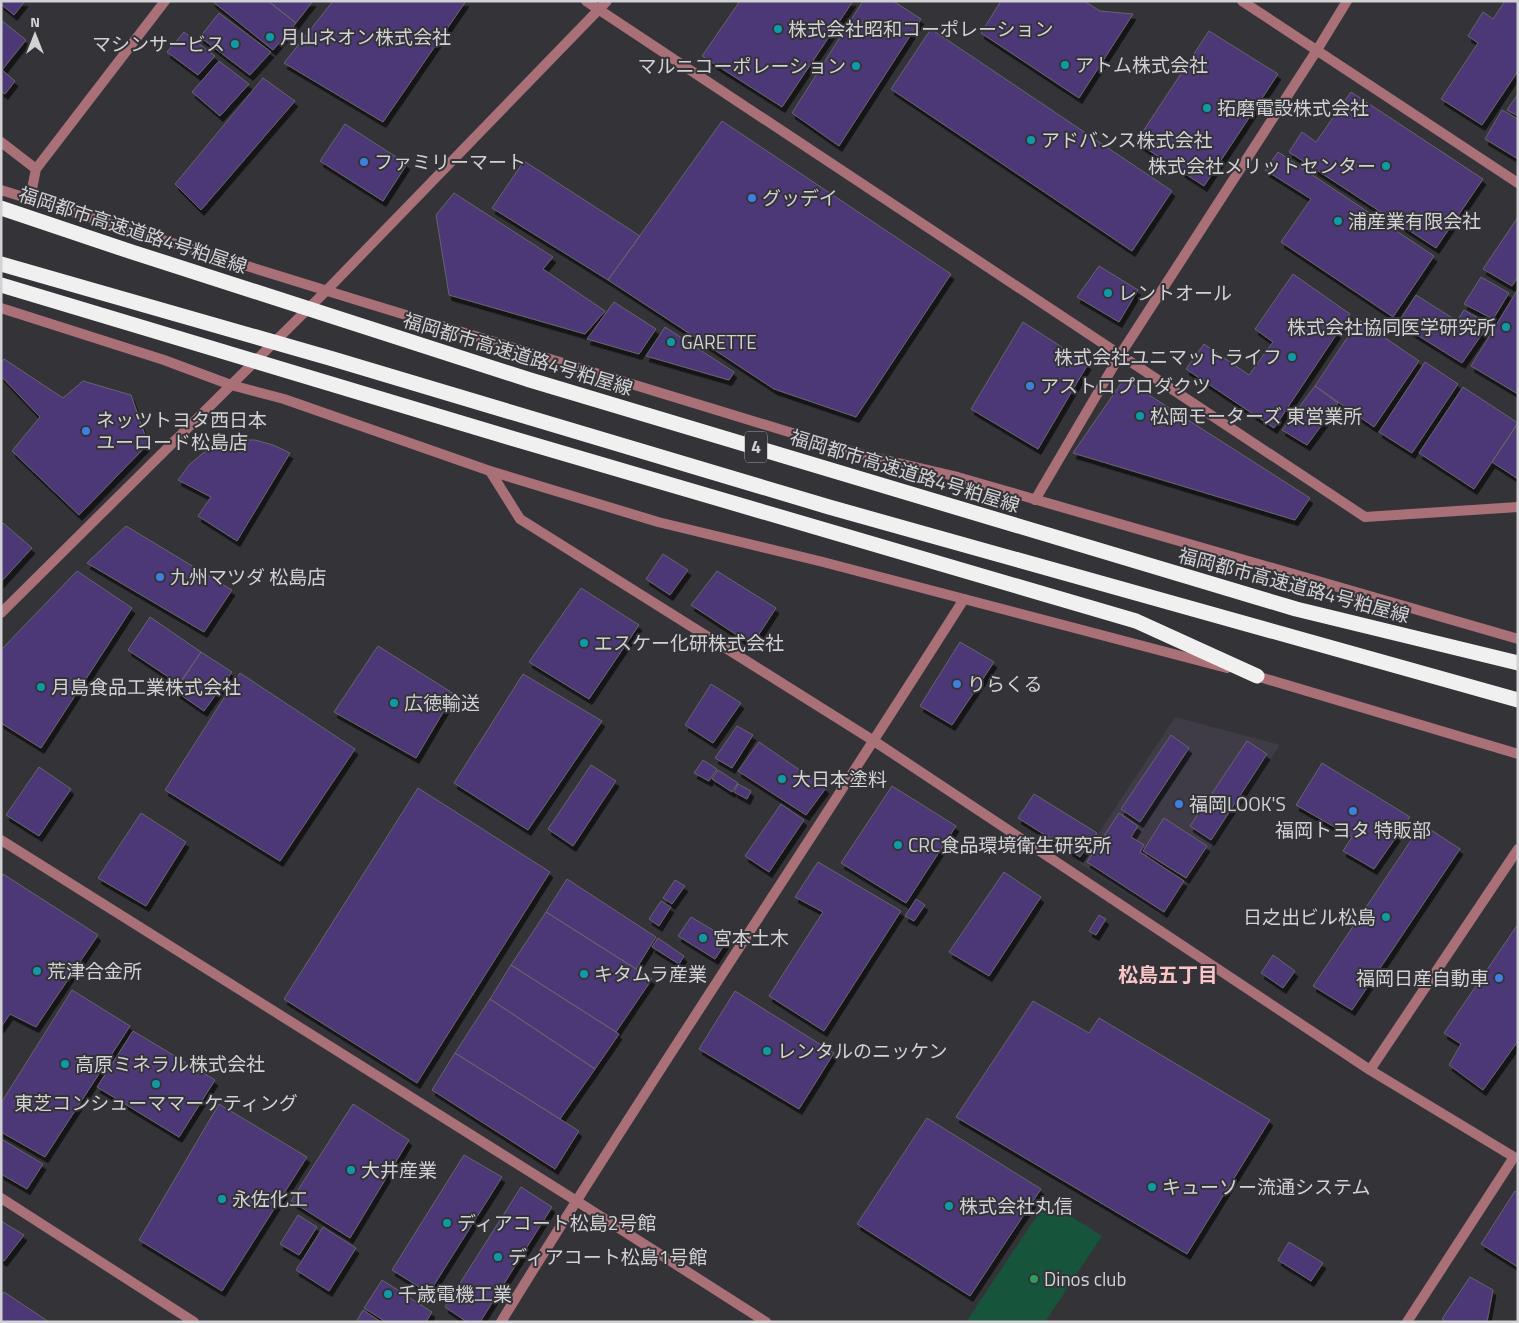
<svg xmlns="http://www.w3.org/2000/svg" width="1519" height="1323" font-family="'Titillium Web','Noto Sans JP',sans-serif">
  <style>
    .built { fill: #3f3c47 }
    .green { fill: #16543b }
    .building { fill: #4e3777; stroke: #666469; filter: url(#shadow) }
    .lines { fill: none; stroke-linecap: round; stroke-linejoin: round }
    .minor { stroke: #aa7078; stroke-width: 10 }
    .tertiary { stroke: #aa7078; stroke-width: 10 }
    .motorway { stroke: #f0f0f0; stroke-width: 15 }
    .culture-dot { fill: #0f9aa8; stroke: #343338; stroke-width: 2 }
    .shop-dot { fill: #3f7fe0; stroke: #343338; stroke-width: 2 }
    .leisure-dot { fill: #2e9e5b; stroke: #343338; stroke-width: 2 }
    .labels { text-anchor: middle; stroke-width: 4; stroke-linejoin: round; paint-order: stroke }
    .shield { fill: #343338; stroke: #a3a2a5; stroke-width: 1 }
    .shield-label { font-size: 18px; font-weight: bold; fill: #d2d1d4 }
    .poi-label { font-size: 19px; fill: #d2d1d4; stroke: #343338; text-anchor: start }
    .street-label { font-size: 19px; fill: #d2d1d4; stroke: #343338 }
    .neighbourhood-label { font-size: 20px; font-weight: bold; fill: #fbc6c8; stroke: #343338 }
  </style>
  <defs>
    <filter id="shadow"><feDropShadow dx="3" dy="5.5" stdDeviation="0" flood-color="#0009"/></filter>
  </defs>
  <rect width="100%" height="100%" fill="#343338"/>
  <!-- built -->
  <path class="built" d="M1175,717L1280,745L1164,917L1079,863Z"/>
  <!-- green -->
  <path class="green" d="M1047,1201L1102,1236L1045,1322H966Z"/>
  <!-- building -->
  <path class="building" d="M1,1H25L14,15L1,4Z
    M212,1H268L296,23L273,50Z
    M268,1H313L296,23Z
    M333,1H466L383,122L284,63Z
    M740,1H853L782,107L702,56Z
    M863,1H893L921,19L839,146L792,113Z
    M1001,1H1084L1100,11L1133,14L1079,98L981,33Z
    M1505,1H1518V71L1482,125L1441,99L1478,43L1468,36L1483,12L1493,19Z
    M219,13L271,52L250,75L200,37Z
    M1,20L26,40L2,70L15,81L5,94L1,91Z
    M931,29L1172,191L1132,251L891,89Z
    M1209,31L1278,74L1204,186L1136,142Z
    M184,32L215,56L198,75L167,52Z
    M219,61L249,84L220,116L192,92Z
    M263,78L295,101L201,210L175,184Z
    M1351,92L1483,179L1436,248L1289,152L1302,132L1316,142Z
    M1518,94V116L1507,110Z
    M1502,110L1518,119V159L1485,139Z
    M722,121L951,274L856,417L774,389L608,280Z
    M345,124L407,164L383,201L320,161Z
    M1278,152L1434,256L1393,317L1281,242L1311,199L1265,170Z
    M524,161L640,236L608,280L492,208Z
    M454,193L553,257L543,269L605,311L585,334L449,295L436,215Z
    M1518,217V277L1512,286L1483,269Z
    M1099,266L1138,290L1119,322L1077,297Z
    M1293,274L1350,314L1274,428L1186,369L1204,344L1249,375L1273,342L1255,329Z
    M1481,277L1509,293L1493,319L1464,304Z
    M1518,289V394L1471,366Z
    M1416,295L1457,321L1464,310L1489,324L1462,363L1398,323Z
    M614,302L656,329L639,354L587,339Z
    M1359,320L1419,361L1374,427L1315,386Z
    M1023,322L1088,364L1038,449L971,409Z
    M665,327L734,372L729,380L646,356Z
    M4,359L63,398L83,381L131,395L148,444L79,515L12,451L40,417L1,376V363Z
    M1425,362L1458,384L1412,453L1379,432Z
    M1124,379L1310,498L1295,520L1073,453Z
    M1315,386L1338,403L1307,445L1282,430Z
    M1463,387L1518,423L1474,489L1419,453Z
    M1518,423V479L1492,462Z
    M235,440H255L273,445L290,453L237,541L198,516L211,497L178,480L189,465L202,454L217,444Z
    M3,523L32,548L1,582V525Z
    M126,526L232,590L204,632L87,563Z
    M663,554L688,570L670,595L646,579Z
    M77,571L132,608L41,748L1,723V650Z
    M717,571L776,608L752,645L691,605Z
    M581,588L639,625L589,699L529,662Z
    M150,617L201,652L179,684L128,650Z
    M960,642L994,662L952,725L920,706Z
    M378,646L454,694L416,758L334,712Z
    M201,652L232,672L204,711L175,691Z
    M240,673L355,749L280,861L165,790Z
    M523,674L602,721L528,830L454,783Z
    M711,684L741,703L713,743L685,725Z
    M737,726L753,735L732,768L715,758Z
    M1171,735L1189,748L1140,822L1121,809Z
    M1247,741L1267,754L1211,840L1190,826Z
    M759,742L826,788L806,815L738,771Z
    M703,760L717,769L709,781L694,773Z
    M1322,763L1410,817L1374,869L1343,851L1352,837L1296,805Z
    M591,765L616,781L573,846L548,829Z
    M39,767L71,789L39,836L6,815Z
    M718,770L738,783L732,792L712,779Z
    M738,784L751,791L747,799L734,792Z
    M892,786L956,826L906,903L841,863Z
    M418,788L550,872L417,1083L284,999Z
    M1034,794L1097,833L1080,857L1018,818Z
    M781,804L804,820L769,872L745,856Z
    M141,813L186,842L146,906L98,878Z
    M1119,813L1138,826L1131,837L1144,845L1140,852L1184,881L1164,912L1087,862Z
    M1164,818L1207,846L1186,878L1143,851Z
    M1422,824L1460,849L1352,1010L1313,986Z
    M818,862L901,911L824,1031L769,996L823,912L795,897Z
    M1004,872L1041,897L989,976L949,952Z
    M3,874L98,935L36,1027L10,1014L1,1027V877Z
    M567,879L656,937L636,969L546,912Z
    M675,880L685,886L672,904L663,898Z
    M916,899L925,905L914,921L905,916Z
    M661,901L671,907L659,926L649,919Z
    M546,912L652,979L616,1032L511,965Z
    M1099,915L1106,919L1096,935L1089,931Z
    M691,917L728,939L715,959L678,936Z
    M1518,924V1041L1483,1090L1449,1065L1461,1044L1444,1033Z
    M658,938L684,956L679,964L652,947Z
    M1273,955L1295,971L1283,988L1261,973Z
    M511,965L619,1034L595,1069L490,999Z
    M72,990L130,1026L45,1157L1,1132V1103Z
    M735,991L834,1053L799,1109L699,1049Z
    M490,999L595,1069L560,1119L455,1053Z
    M1033,1001L1089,1033L1099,1018L1270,1120L1187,1254L956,1117Z
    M133,1031L215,1080L179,1137L97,1087Z
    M455,1053L579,1131L555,1169L432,1090Z
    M219,1104L307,1157L222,1291L139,1240Z
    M353,1104L409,1140L350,1238L291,1201Z
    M927,1118L1041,1189L970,1296L857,1224Z
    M1,1139L43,1164L27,1189L1,1174Z
    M464,1155L502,1177L429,1293L392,1270Z
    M521,1187L552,1207L480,1322H467L445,1307Z
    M1515,1191L1518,1193V1267L1481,1244Z
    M298,1215L317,1227L299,1255L280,1244Z
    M1,1221L24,1235L4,1261L1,1259Z
    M323,1227L356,1248L329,1291L296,1270Z
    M1289,1242L1323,1263L1311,1281L1278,1260Z
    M1470,1277L1493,1290L1487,1322H1447L1442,1319Z
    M382,1280L432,1312L426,1322H386L364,1308Z
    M4,1292L49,1322H1V1297Z
    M363,1310L381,1322H356Z"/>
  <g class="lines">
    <!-- minor -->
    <path class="minor" d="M586,1L1365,517L1518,507
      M1242,1L1518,183
      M1,142L36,169L30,199
      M36,169L165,1
      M490,471L520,519L874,741L1370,1070L1514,1157L1407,1322
      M1035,500L1120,355L1317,50L1347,1
      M1,840L575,1200L766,1322
      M1370,1070L1518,849
      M1,1198L194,1322
      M501,1322C651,1078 811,841 964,599"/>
    <!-- tertiary -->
    <path class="tertiary" d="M1,190L360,301L864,455L954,476L1518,639
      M1,308L164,360L231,385L284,399L490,471L658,522L823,562L1227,668
      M1,613L326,291L607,1
      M1253,675L1518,754"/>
    <!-- motorway -->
    <path class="motorway" d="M1,208L132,252L530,380L1296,609L1518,663
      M1,264L333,359L829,507L1518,700
      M1,285L511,438L1136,621L1257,676"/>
  </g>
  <!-- markers -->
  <g class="culture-dot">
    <circle cx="778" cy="29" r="5"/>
    <circle cx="270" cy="37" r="5"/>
    <circle cx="235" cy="44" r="5"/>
    <circle cx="1065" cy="65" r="5"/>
    <circle cx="856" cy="66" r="5"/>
    <circle cx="1207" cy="108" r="5"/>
    <circle cx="1031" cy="140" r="5"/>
    <circle cx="1386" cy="166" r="5"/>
    <circle cx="1338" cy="221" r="5"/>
    <circle cx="1108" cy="293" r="5"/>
    <circle cx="1506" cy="327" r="5"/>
    <circle cx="671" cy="342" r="5"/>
    <circle cx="1292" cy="357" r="5"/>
    <circle cx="1140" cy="416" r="5"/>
    <circle cx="584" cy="643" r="5"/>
    <circle cx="41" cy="687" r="5"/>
    <circle cx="394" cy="703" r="5"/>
    <circle cx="782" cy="779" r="5"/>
    <circle cx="898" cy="845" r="5"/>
    <circle cx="1386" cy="917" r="5"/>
    <circle cx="703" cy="938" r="5"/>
    <circle cx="37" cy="971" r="5"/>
    <circle cx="584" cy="974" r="5"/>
    <circle cx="767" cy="1051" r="5"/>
    <circle cx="65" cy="1064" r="5"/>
    <circle cx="156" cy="1084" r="5"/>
    <circle cx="351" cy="1170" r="5"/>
    <circle cx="1152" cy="1187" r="5"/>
    <circle cx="222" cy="1199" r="5"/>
    <circle cx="949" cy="1206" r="5"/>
    <circle cx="447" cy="1223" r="5"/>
    <circle cx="498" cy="1257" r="5"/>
    <circle cx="388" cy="1294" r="5"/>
  </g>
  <g class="shop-dot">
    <circle cx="364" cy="162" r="5"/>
    <circle cx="752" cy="198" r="5"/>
    <circle cx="1030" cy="386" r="5"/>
    <circle cx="86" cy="431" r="5"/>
    <circle cx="160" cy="577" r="5"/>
    <circle cx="957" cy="684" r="5"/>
    <circle cx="1179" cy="804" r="5"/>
    <circle cx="1353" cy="811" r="5"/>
    <circle cx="1499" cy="978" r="5"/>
  </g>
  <circle class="leisure-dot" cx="1034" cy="1279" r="5"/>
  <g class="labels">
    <!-- shield labels -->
    <rect class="shield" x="745" y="431.5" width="22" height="31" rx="4"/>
    <g class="shield-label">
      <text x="756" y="453">4</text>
    </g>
    <!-- poi labels -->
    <g class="poi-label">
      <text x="788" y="36">株式会社昭和コーポレーション</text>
      <text x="280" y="44">月山ネオン株式会社</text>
      <text x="225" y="51" text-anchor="end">マシンサービス</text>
      <text x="1075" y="72">アトム株式会社</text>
      <text x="846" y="73" text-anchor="end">マルニコーポレーション</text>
      <text x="1217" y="115">拓磨電設株式会社</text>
      <text x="1041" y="147">アドバンス株式会社</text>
      <text x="374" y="169">ファミリーマート</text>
      <text x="1376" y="173" text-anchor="end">株式会社メリットセンター</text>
      <text x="762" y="205">グッデイ</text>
      <text x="1348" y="228">浦産業有限会社</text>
      <text x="1118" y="300">レントオール</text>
      <text x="1496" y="334" text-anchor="end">株式会社協同医学研究所</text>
      <text x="681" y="349">GARETTE</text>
      <text x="1282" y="364" text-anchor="end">株式会社ユニマットライフ</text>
      <text x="1040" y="393">アストロプロダクツ</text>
      <text x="1150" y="423">松岡モーターズ 東営業所</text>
      <text x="96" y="427">ネッツトヨタ西日本<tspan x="96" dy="22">ユーロード松島店</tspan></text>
      <text x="170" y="584">九州マツダ 松島店</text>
      <text x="594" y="650">エスケー化研株式会社</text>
      <text x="967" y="691">りらくる</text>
      <text x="51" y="694">月島食品工業株式会社</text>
      <text x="404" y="710">広徳輸送</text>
      <text x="792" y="786">大日本塗料</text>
      <text x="1189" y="811">福岡LOOK'S</text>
      <text x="1353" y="837" text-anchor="middle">福岡トヨタ 特販部</text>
      <text x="908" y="852">CRC食品環境衛生研究所</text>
      <text x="1376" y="924" text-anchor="end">日之出ビル松島</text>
      <text x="713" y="945">宮本土木</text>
      <text x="47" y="978">荒津合金所</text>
      <text x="594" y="981">キタムラ産業</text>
      <text x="1489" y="985" text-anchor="end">福岡日産自動車</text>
      <text x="777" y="1058">レンタルのニッケン</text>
      <text x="75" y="1071">高原ミネラル株式会社</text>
      <text x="156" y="1110" text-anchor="middle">東芝コンシューママーケティング</text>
      <text x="361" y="1177">大井産業</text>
      <text x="1162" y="1194">キューソー流通システム</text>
      <text x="232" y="1206">永佐化工</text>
      <text x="959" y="1213">株式会社丸信</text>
      <text x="457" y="1230">ディアコート松島2号館</text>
      <text x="508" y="1264">ディアコート松島1号館</text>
      <text x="1044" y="1286">Dinos club</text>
      <text x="398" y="1301">千歳電機工業</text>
    </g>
    <!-- street labels -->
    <g class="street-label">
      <text transform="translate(133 230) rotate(18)" y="7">福岡都市高速道路4号粕屋線</text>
      <text transform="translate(518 354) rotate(17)" y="7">福岡都市高速道路4号粕屋線</text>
      <text transform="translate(905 471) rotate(17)" y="7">福岡都市高速道路4号粕屋線</text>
      <text transform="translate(1294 585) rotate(15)" y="7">福岡都市高速道路4号粕屋線</text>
    </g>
    <!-- neighbourhood labels -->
    <g class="neighbourhood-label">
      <text x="1168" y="982">松島五丁目</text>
    </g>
  </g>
  <!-- border -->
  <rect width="1519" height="1323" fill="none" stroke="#d2d1d4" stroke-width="5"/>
  <!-- north arrow -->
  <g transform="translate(35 35)" stroke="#343338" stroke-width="4" paint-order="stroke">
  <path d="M0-4L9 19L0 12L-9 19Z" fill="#d2d1d4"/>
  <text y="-8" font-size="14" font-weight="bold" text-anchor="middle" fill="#d2d1d4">N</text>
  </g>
</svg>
